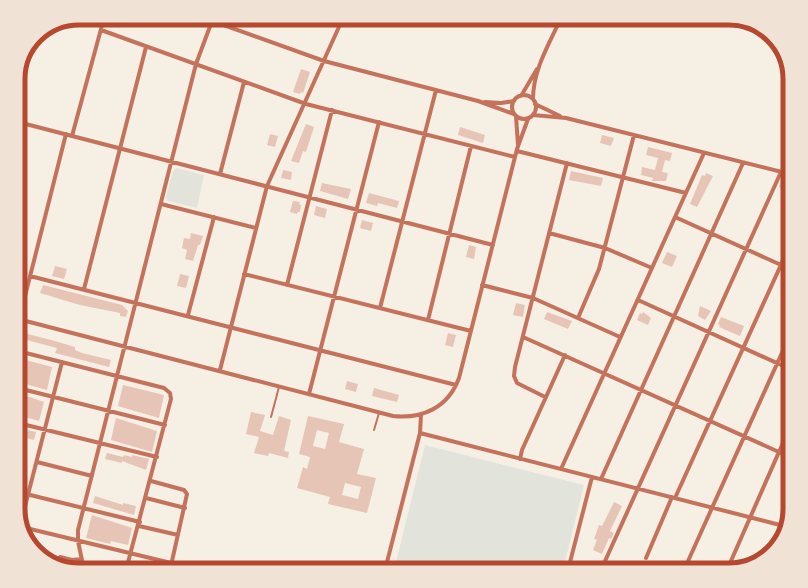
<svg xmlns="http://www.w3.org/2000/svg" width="808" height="588" font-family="'Work Sans',sans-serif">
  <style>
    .green { fill: #e2e4dc }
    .building { fill: #e6c5b7; fill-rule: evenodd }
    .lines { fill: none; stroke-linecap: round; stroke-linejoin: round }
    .service { stroke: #c5725c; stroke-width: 2 }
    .minor { stroke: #c5725c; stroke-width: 4 }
    .tertiary { stroke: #c5725c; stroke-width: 5 }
    .rim { fill: none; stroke: #b5482f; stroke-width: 5 }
  </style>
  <rect width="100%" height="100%" fill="#f6efe4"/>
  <!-- green -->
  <path class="green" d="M176,168L204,175L197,208L168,201L166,197L173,171Z
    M425,445L584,485L563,570H394Z"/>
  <!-- building -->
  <path class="building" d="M301,69L310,72L303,93L301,92L300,94L293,92Z
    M306,124L314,127L306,152L303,151L299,163L291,161Z
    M460,127L485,135L483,143L458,135Z
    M270,134L278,136L275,147L267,145Z
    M602,135L614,138L611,146L600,143Z
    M648,147L672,153L670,161L665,160L662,172L668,173L666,181H652L653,178L641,175L642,167L655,170L658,158L646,155Z
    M283,170L292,172L291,180L281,178Z
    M571,171L603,178L601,186L569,180Z
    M706,173L713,176L697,207L690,204L702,175L705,176Z
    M781,181L790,184V194L779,187Z
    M322,183L351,189L348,199L320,191Z
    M369,193L399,201L397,208L378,203L377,206L366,203Z
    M293,201L300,202L299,204L301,205L300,212H298L297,214L290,212Z
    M316,206L327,209L325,218L314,215Z
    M362,220L373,223L371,231L360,228Z
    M191,233L203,236L200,245H198L193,261L185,259L187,250L182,248L184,238L190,239Z
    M469,245L476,247L474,259L466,257Z
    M667,252L677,256L672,267L662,263Z
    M55,266L67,269L64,279L52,276Z
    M180,274L189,276L186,288L177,286Z
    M43,285L122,305L128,311L126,317L120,316V313L80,305L40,293Z
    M516,303L525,305L523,317L513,315Z
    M700,306L711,311L705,320L698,316Z
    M547,312L572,321L568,329L544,319Z
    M643,312L651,318L648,325L637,320L640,313L642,314Z
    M721,317L744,326L740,336L719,327L720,325L718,324Z
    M20,332L55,341L75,347V350L82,353L111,360L109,367L55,353L57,348L19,338Z
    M448,333L456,335L453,347L445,345Z
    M18,358L52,367L47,390L18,382Z
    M347,381L358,384L356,392L345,389Z
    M123,385L164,395L159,418L118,406Z
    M374,388L399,395L397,402L372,396Z
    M18,393L44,402L39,421L18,415Z
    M251,412L265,415L260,431L273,435L279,416L291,420L284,451L289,452L288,458L269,453L268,456L254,453L259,437L246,434Z
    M308,416L344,424L339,442L364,449L357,474L376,478L367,513L328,504L330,497L297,488L303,467L307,469L310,457L299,454ZM317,430L329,433L325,449L313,446ZM345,483L361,487L358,499L342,495Z
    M116,418L157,431L152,452L111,440Z
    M18,428L36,432L34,440L21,437L22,435H18Z
    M107,453L123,457L124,455L132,457V455L149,459L146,470L122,461V463L105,459Z
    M95,496L123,505V503L136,506L134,515L93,503Z
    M614,502L622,506L610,531L614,533L611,539L609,538L602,554L593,550L597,540L594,539L599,525L602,526Z
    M92,515L132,528L128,545L111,541L110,544L86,538Z"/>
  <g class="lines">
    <!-- service -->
    <path class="service" d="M271,417L279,387
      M374,430L379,413"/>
    <!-- minor -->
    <path class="minor" d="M204,18L324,61L478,101L514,114
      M101,30L306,104L515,157
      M512 107a12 12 0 1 1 24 0a12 12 0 1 1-24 0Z
      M521,96L537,69
      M533,99C533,70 549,44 561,18
      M485,102L501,103L514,101
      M535,104L560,116
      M533,115L566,118L790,174
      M516,116L518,145
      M18,122L493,245
      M72,136L104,18
      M517,151L686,193
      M220,174L244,82
      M161,204L256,228
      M675,217L790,269
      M549,233L605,248L652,268
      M244,274L471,331
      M30,276L456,385
      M287,285L332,110
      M482,285L533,298L620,337
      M84,289L146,47
      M638,300L790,369
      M380,308L436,90
      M188,315L214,217
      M578,318L599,269L634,135
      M18,319L393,416C422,419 448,408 459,378L517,149L528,119
      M19,320L66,134
      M428,320L471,146
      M523,337L790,457
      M18,351L164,388L170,393L171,399L126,570
      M220,370L267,186L343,18
      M18,388L165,425
      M309,394L379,122
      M545,397L517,383L514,376L515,367L567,163
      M18,423L157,457
      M420,433L784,526
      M520,459L522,450L565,355
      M37,462L92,476
      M561,469L704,153
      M601,479L743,163
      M151,481L184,490L187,494L170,570
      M18,492L140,522
      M146,498L185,508
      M675,498L790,245
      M139,526L178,535
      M22,527L171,563
      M24,533L22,518L62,362
      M40,555H41
      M60,557L72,560L82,559
      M646,558L672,497
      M84,570L78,541V530L196,64L212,21
      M385,570L420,433L421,415
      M568,570L592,477
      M601,570L781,172
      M684,570L790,335
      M727,570L790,427"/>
    <!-- tertiary -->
    <path class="tertiary" d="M18,88L23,65"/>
  </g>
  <!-- crop -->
  <path d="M0 0H808V588H0ZM79 25H729A54 54 0 0 1 783 79V509A54 54 0 0 1 729 563H79A54 54 0 0 1 25 509V79A54 54 0 0 1 79 25Z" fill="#f1e2d6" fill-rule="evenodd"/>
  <path class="rim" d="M79 25H729A54 54 0 0 1 783 79V509A54 54 0 0 1 729 563H79A54 54 0 0 1 25 509V79A54 54 0 0 1 79 25Z"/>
</svg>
